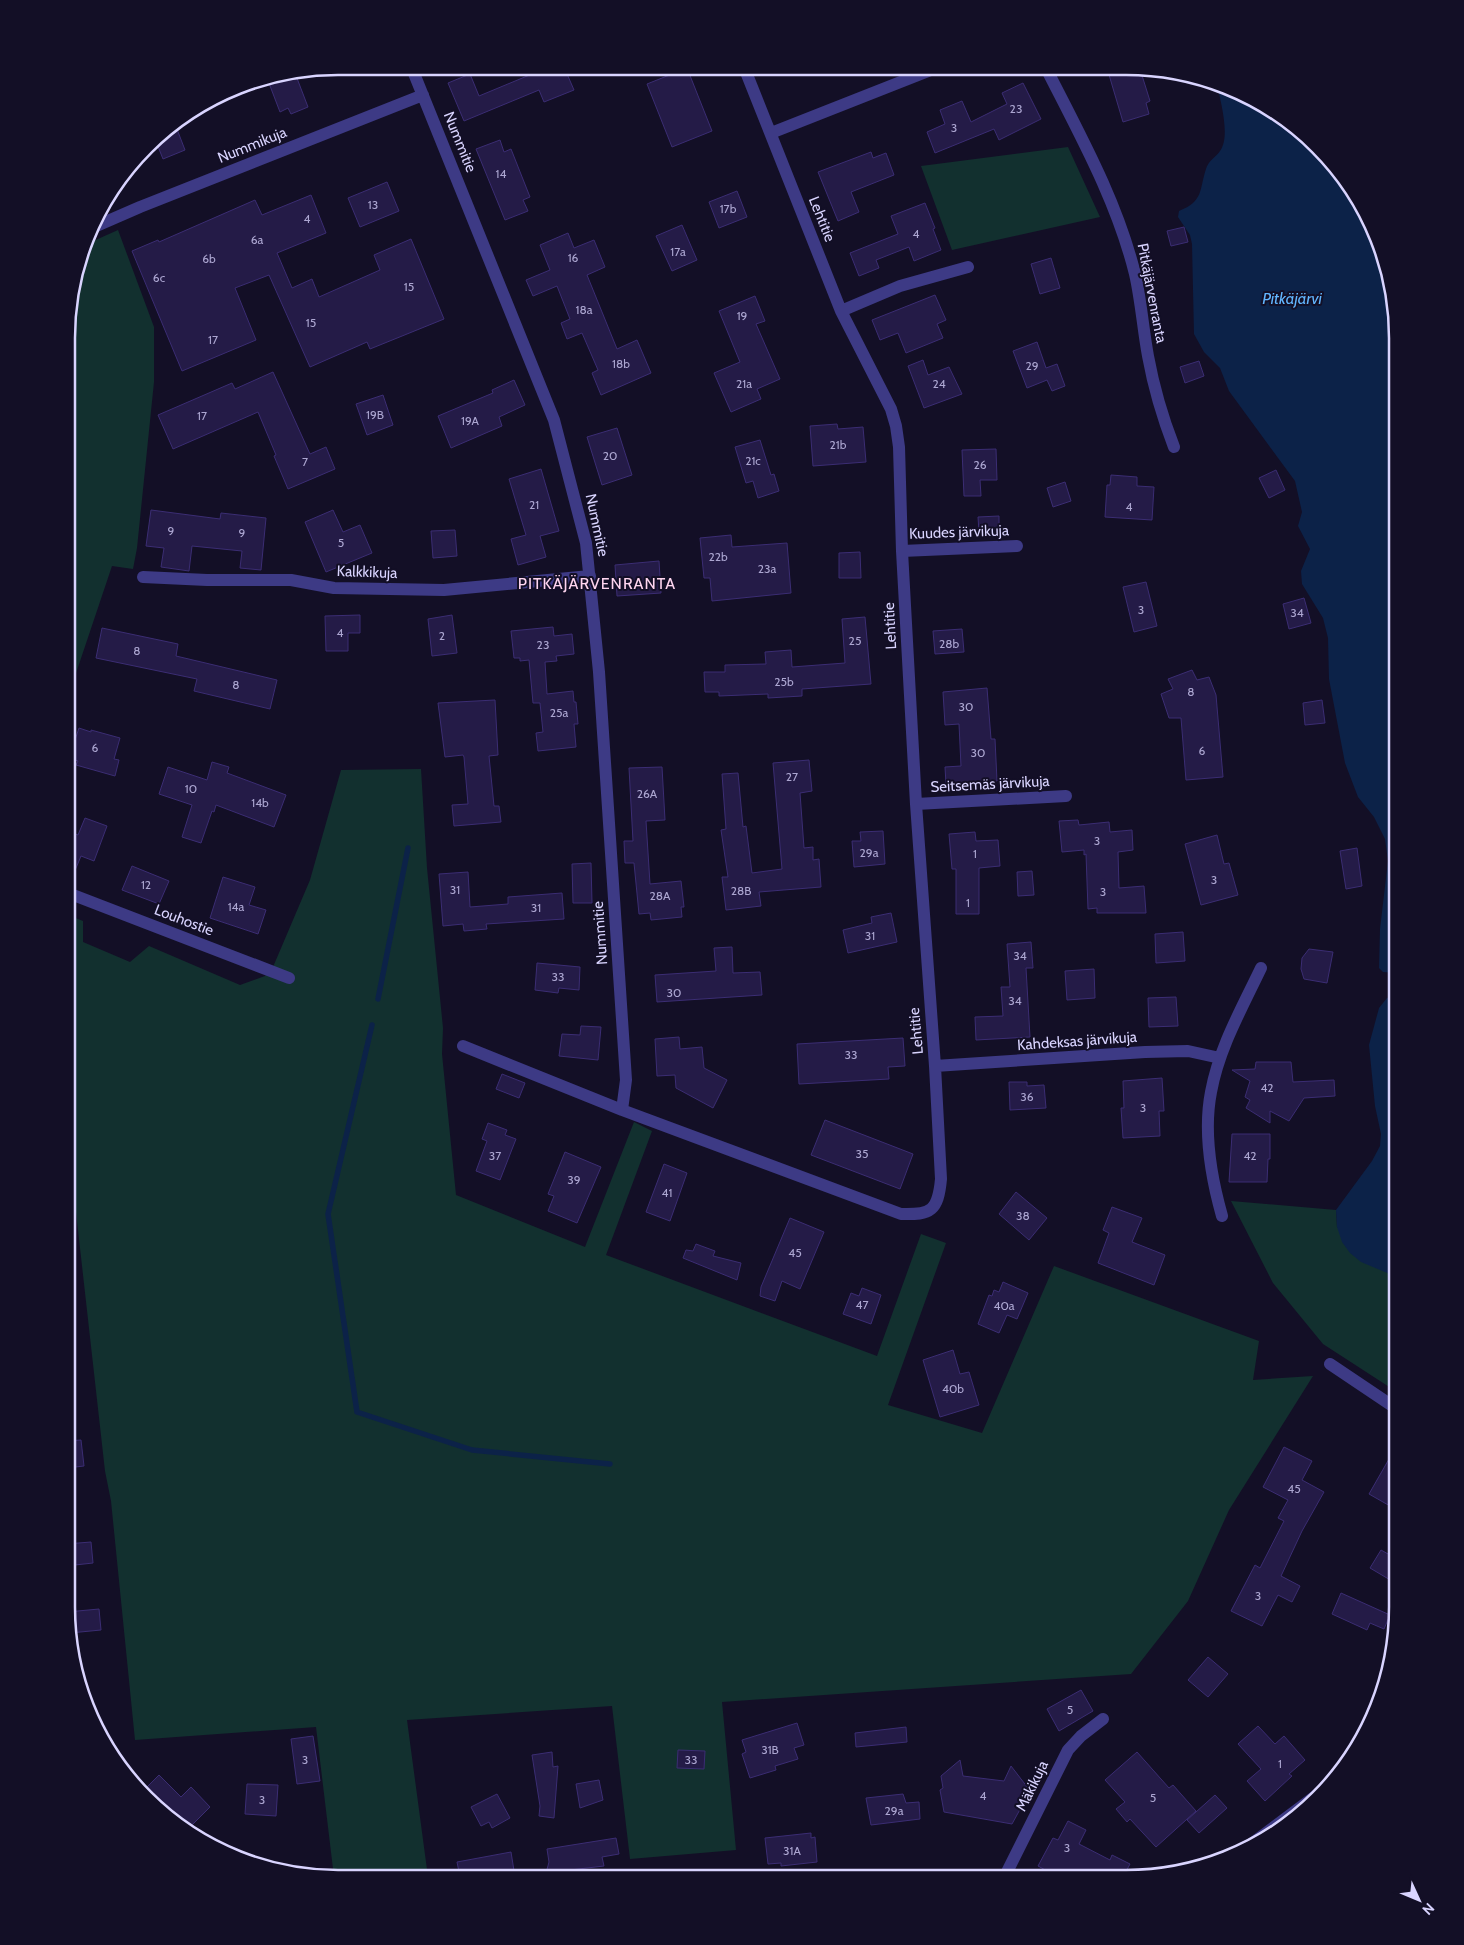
<svg xmlns="http://www.w3.org/2000/svg" width="1464" height="1945" font-family="Cabin,sans-serif">
  <style>
    .green { fill: #12302f }
    .water { fill: #0c2248 }
    .lines { fill: none; stroke-linecap: round; stroke-linejoin: round }
    .stream { stroke: #0c2248; stroke-width: 5.5 }
    .building { fill: #241b47; stroke: #3b2d73 }
    .minor { stroke: #3d3a85; stroke-width: 12 }
    .labels { text-anchor: middle; stroke-width: 4; stroke-linejoin: round; paint-order: stroke }
    .number-label { font-size: 12px; fill: #aca6d1 }
    .street-label { font-size: 15px; fill: #d9d4ff; stroke: #130f26 }
    .water-label { font-size: 16px; font-style: italic; fill: #62b6ff; stroke: #130f26 }
    .neighbourhood-label { font-size: 16px; letter-spacing: 1px; fill: #ffd6f0; stroke: #130f26 }
    .rim { fill: none; stroke: #d9d4ff; stroke-width: 2.5 }
  </style>
  <rect width="100%" height="100%" fill="#130f26"/>
  <!-- green -->
  <path class="green" d="M1068,147L1100,217L952,250L921,166Z
    M118,230L154,327V382L137,548L133,569L112,566L68,697L69,302L89,243Z
    M421,769L427,868L443,1028L442,1054L456,1195L585,1247L634,1122L652,1131L606,1255L877,1356L921,1234L946,1243L888,1405L982,1433L1054,1266L1259,1341L1253,1380L1313,1376L1229,1510L1188,1601L1131,1674L722,1702L736,1850L630,1859L612,1706L407,1720L428,1877H334L316,1727L135,1740L111,1501L105,1471L67,1132L68,915L83,921V942L130,962L149,946L240,985L265,976L273,967L310,880L341,770Z
    M1231,1201L1336,1210L1337,1227L1384,1270L1397,1277V1392L1323,1344L1273,1283Z"/>
  <!-- water -->
  <path class="water" d="M1217,83L1230,87L1277,112L1330,159L1370,217L1389,268L1398,338L1397,973L1383,972L1379,968L1380,929L1388,861L1385,839L1374,817L1358,797L1345,763L1329,679L1328,638L1323,618L1302,584L1301,571L1310,549L1298,526L1302,512L1295,481L1229,391L1220,368L1204,352L1194,334L1192,244L1190,235L1178,217L1179,211C1204,201 1199,190 1206,169C1208,161 1216,157 1220,151C1231,136 1220,101 1217,83Z
    M1397,994V1277L1361,1262L1350,1253L1342,1242L1337,1227L1336,1210L1372,1161L1380,1146L1381,1134L1375,1106L1369,1045L1379,1008L1387,998Z"/>
  <g class="lines">
    <!-- stream -->
    <path class="stream" d="M378,999L408,848
      M372,1025L328,1214L357,1412L472,1450L610,1464"/>
  </g>
  <!-- building -->
  <path class="building" d="M530,67H564L574,90L544,102L539,90L464,121L448,83L470,74L479,96L532,74Z
    M687,68L712,131L672,147L647,84Z
    M1107,68L1140,69L1150,101L1146,103L1149,114L1123,122Z
    M295,73L308,107L291,114L288,108L280,112L267,78Z
    M1023,83L1041,119L999,140L994,129L935,153L927,132L945,124L940,110L962,101L971,122L1007,104L1002,93Z
    M175,124L185,150L163,159L155,139L159,133Z
    M500,140L504,152L511,149L530,197L523,200L528,211L505,220L476,149Z
    M871,152L873,158L886,153L894,175L851,192L859,212L838,221L818,172Z
    M387,182L399,211L360,227L348,198Z
    M737,191L747,217L719,228L709,202Z
    M311,195L326,233L277,253L292,288L312,279L319,297L380,270L374,255L411,239L444,319L370,349L367,342L310,367L269,275L235,288L256,340L182,371L132,251L158,240L159,242L255,200L262,215Z
    M925,203L935,228L933,229L941,250L914,261L909,247L876,260L879,268L859,276L850,253L898,234L891,216Z
    M682,225L697,260L672,271L656,236Z
    M1184,227L1188,242L1171,246L1167,231Z
    M568,233L574,248L594,240L605,267L587,275L617,349L637,340L651,373L601,395L592,373L598,370L582,333L567,339L561,323L570,319L557,286L533,296L526,280L550,270L540,245Z
    M1051,258L1060,288L1040,294L1031,264Z
    M935,295L946,320L937,324L943,338L906,353L898,333L880,340L872,320Z
    M755,296L765,321L756,324L780,379L757,389L761,399L731,412L714,373L740,362L719,311Z
    M1037,342L1046,368L1057,364L1065,386L1052,391L1047,380L1027,388L1013,351Z
    M923,360L928,375L949,367L962,394L924,408L908,366Z
    M1199,361L1204,376L1185,383L1180,367Z
    M273,372L310,454L326,447L335,469L288,489L274,456L276,455L258,412L173,449L158,415L232,383L235,389Z
    M514,380L525,405L499,417L502,426L451,448L438,416L493,393L492,390Z
    M383,395L393,425L367,435L356,404Z
    M837,424L838,429L863,427L866,462L813,466L810,426Z
    M617,428L632,475L602,485L587,437Z
    M760,440L771,475L774,474L779,491L758,498L753,481L746,483L735,447Z
    M996,449L997,480H980L981,496H964L962,450Z
    M541,469L559,531L540,536L546,557L518,565L511,539L526,535L509,479Z
    M1276,470L1285,490L1269,498L1259,478Z
    M1111,475L1137,477V486L1154,487L1152,520L1105,517L1107,485H1110Z
    M1065,482L1071,501L1053,507L1047,488Z
    M151,510L220,519L221,513L266,518L261,570L240,568L242,551L192,546L189,571L161,567L164,548L146,546Z
    M333,510L343,532L360,525L372,553L326,572L305,522Z
    M999,516V531L979,532L978,517Z
    M455,530L457,556L433,558L431,531Z
    M731,535L732,547L787,543L791,593L712,601L710,578H704L700,538Z
    M860,552L861,578H839V553Z
    M659,561L661,593L617,596L615,565Z
    M1146,582L1157,626L1134,632L1123,587Z
    M1304,598L1311,623L1289,629L1283,604Z
    M360,615V633H348V651H326L325,616Z
    M452,615L457,653L432,656L428,619Z
    M865,617L871,684L802,689V696L768,698V694L719,696V692H705L704,672H725V665L766,664L765,652L791,650L792,667L845,663L842,619Z
    M553,627L554,636L572,634L574,654L556,656L557,661L545,662L547,694L573,691L574,702H576L578,724H574L576,747L538,751L536,733L543,732L540,703H533L529,660L520,661V658H514L511,631Z
    M102,628L178,644L176,656L277,680L270,709L194,691L197,679L96,658Z
    M962,629L964,652L935,654L933,631Z
    M1192,670L1197,680L1209,677L1216,695L1223,777L1186,780L1181,718H1169L1161,694L1173,689L1168,679Z
    M987,688L991,739H995L997,781L946,784L945,767L961,766L959,724L945,725L943,692Z
    M495,700L498,755L489,756L494,806H499L501,822L454,826L452,805L468,804L464,757L463,755L445,757L438,703Z
    M1322,700L1325,723L1305,725L1303,703Z
    M79,728L91,732V730L120,738L114,759L119,760L115,776L76,765L78,761L69,758Z
    M809,760L812,791L800,793L804,848L813,847V860L819,859L821,887L759,892L761,906L726,910L722,877H728L721,830L726,829L722,774L738,773L743,827L746,826L752,873L782,869L773,763Z
    M212,762L229,767L227,773L286,795L274,827L216,805L214,812L212,811L201,843L182,837L192,805L159,794L168,767L207,780Z
    M662,767L665,820L646,821L650,884L681,881L684,907H681L682,917L651,920L650,913L639,914L634,863H625L624,841H633L629,768Z
    M85,818L107,826L94,861L81,856L69,885H68V831L78,835Z
    M1078,820L1079,825L1109,822L1110,832L1132,830L1133,850L1118,852L1119,888L1144,886L1146,913H1097V908L1088,909L1086,854L1084,855V850L1062,852L1059,821Z
    M883,831L885,864L854,867L852,841H861L860,832Z
    M975,832L976,841L998,840L1000,866L979,868V914H956V869H952L949,834Z
    M1217,835L1224,864L1229,863L1238,895L1201,905L1185,844Z
    M1357,848L1362,886L1346,889L1340,851Z
    M591,863L592,903H573L572,864Z
    M132,866L169,881L159,904L122,890Z
    M1032,871L1034,895L1018,896L1017,872Z
    M468,872L470,907L508,904V897L562,893L564,919L486,924L487,929L464,931L463,924L443,926L439,874Z
    M223,877L255,887L249,905L266,910L258,934L210,918Z
    M891,913L897,942L848,953L843,930L872,923L871,917Z
    M1183,932L1185,961L1156,963L1155,934Z
    M1031,942L1033,968H1026L1030,1037L976,1040L975,1017L1003,1016L1001,987H1010L1007,944Z
    M732,947L733,973L760,972L762,995L657,1002L655,975L716,971L714,948Z
    M1309,949L1333,952L1327,983L1304,979L1301,969L1302,958Z
    M537,963L580,967L579,990L559,988L558,993L535,990Z
    M1094,969L1095,998L1067,1000L1065,971Z
    M1176,997L1178,1026L1149,1027L1148,998Z
    M581,1026L601,1027L598,1060L559,1056L562,1034L580,1035Z
    M679,1037L680,1049L702,1047L704,1068L727,1080L713,1108L676,1088L675,1075L657,1076L655,1039Z
    M903,1038L905,1066L888,1067L889,1079L799,1084L797,1044Z
    M1256,1062H1291L1293,1082L1334,1080L1335,1096L1304,1098L1289,1121L1270,1111V1123L1246,1108L1250,1100L1245,1097L1250,1081L1232,1070L1255,1069Z
    M502,1074L525,1083L519,1098L496,1089Z
    M1162,1078L1164,1111H1159L1160,1136L1123,1138L1121,1108H1124L1123,1081Z
    M1009,1082H1027V1086L1044,1085L1046,1108L1010,1110Z
    M825,1120L913,1154L900,1189L811,1155Z
    M488,1123L507,1130L505,1135L516,1139L500,1180L476,1171L487,1141L482,1139Z
    M1232,1134H1270V1159H1268L1267,1182H1229Z
    M565,1152L601,1167L577,1223L548,1211L554,1196L548,1194Z
    M664,1164L687,1173L670,1221L646,1212Z
    M1016,1192L1047,1218L1029,1240L999,1214Z
    M1112,1207L1142,1218L1132,1242L1165,1255L1154,1285L1098,1263L1109,1233L1103,1230Z
    M790,1218L824,1232L800,1289L782,1281L775,1301L760,1296L761,1287Z
    M696,1244L715,1251L713,1256L741,1263L737,1280L683,1258L686,1250L693,1251Z
    M1003,1282L1028,1293L1017,1319L1007,1315L999,1333L978,1324L989,1295L992,1296L994,1290L999,1292Z
    M862,1288L881,1295L871,1324L843,1314L851,1293L859,1296Z
    M953,1350L960,1374L969,1372L979,1405L940,1417L923,1360Z
    M81,1440L84,1466L67,1468V1441Z
    M1397,1445V1510L1369,1494Z
    M1284,1447L1312,1461L1302,1480L1324,1492L1302,1531L1281,1576L1300,1586L1292,1602L1278,1595L1262,1626L1231,1611L1255,1565L1260,1568L1284,1521L1278,1518L1288,1500L1263,1487Z
    M91,1542L93,1563L66,1566V1544Z
    M1381,1550L1397,1559V1584L1370,1568Z
    M1341,1593L1390,1615L1384,1629L1370,1623L1367,1630L1332,1614Z
    M99,1609L101,1630L70,1633L67,1612Z
    M1208,1657L1228,1674L1208,1697L1188,1680Z
    M1081,1690L1093,1711L1059,1731L1047,1709Z
    M797,1723L804,1745L794,1748L798,1759L775,1766L776,1770L750,1778L742,1754L746,1752L742,1740Z
    M1258,1726L1275,1744L1284,1736L1305,1760L1289,1774L1292,1776L1265,1801L1247,1781L1261,1769L1238,1744Z
    M906,1727L907,1742L856,1747L855,1733Z
    M313,1736L320,1781L297,1784L291,1739Z
    M678,1750L705,1751L704,1769L677,1768Z
    M552,1752L553,1767L558,1766L554,1818L539,1816L540,1806L532,1755Z
    M1137,1752L1169,1788L1173,1785L1196,1811L1156,1847L1130,1819L1127,1822L1116,1809L1125,1802L1105,1780Z
    M960,1760L963,1776L1004,1781L1011,1766L1028,1788L1021,1801L1023,1804L1012,1824L944,1812L940,1790L943,1788L941,1776Z
    M159,1775L181,1797L191,1787L210,1807L185,1832L141,1793Z
    M599,1780L603,1800L580,1808L576,1784Z
    M247,1784L278,1785L276,1816L245,1814Z
    M497,1794L510,1818L492,1828L489,1822L481,1826L471,1807Z
    M903,1794L906,1803L919,1802L920,1819L871,1825L866,1798Z
    M1215,1795L1227,1808L1199,1833L1187,1820Z
    M1068,1821L1086,1830L1079,1844L1110,1860L1112,1855L1130,1864L1122,1879H1062L1038,1866L1053,1838L1058,1840Z
    M811,1833V1838L815,1837L817,1862L781,1866V1863L768,1864L765,1838Z
    M616,1838L619,1854L602,1857L604,1866L570,1870L550,1877H545L549,1862L547,1849Z
    M511,1852L515,1877H460L457,1862Z"/>
  <g class="lines">
    <!-- minor -->
    <path class="minor" d="M411,66L554,420L586,543L599,672L626,1080L622,1110L901,1214C931,1215 938,1211 941,1179L935,1066L916,804L902,551L899,447L896,426L891,409L841,311L744,67
      M1046,68C1080,135 1117,201 1135,274C1141,300 1143,329 1148,356C1154,389 1162,416 1174,447
      M771,133L936,68
      M94,227L140,207L423,95
      M841,311L900,286L968,267
      M902,551L1017,546
      M143,577L207,580H291L334,588L444,590L590,576
      M916,804L1066,796
      M68,893L289,978
      M463,1046L622,1110
      M935,1066L1145,1052L1188,1051L1220,1058
      M1222,1216C1211,1177 1203,1133 1211,1092C1219,1048 1242,1008 1261,968
      M1330,1364L1397,1409
      M1238,1854L1326,1788
      M1004,1878L1068,1750L1081,1736L1103,1719"/>
  </g>
  <g class="labels">
    <!-- number labels -->
    <g class="number-label">
      <text x="1016" y="113">23</text>
      <text x="954" y="132">3</text>
      <text x="501" y="178">14</text>
      <text x="373" y="209">13</text>
      <text x="728" y="213">17b</text>
      <text x="307" y="223">4</text>
      <text x="916" y="238">4</text>
      <text x="257" y="244">6a</text>
      <text x="678" y="256">17a</text>
      <text x="573" y="262">16</text>
      <text x="209" y="263">6b</text>
      <text x="159" y="282">6c</text>
      <text x="409" y="291">15</text>
      <text x="584" y="314">18a</text>
      <text x="742" y="320">19</text>
      <text x="311" y="327">15</text>
      <text x="213" y="344">17</text>
      <text x="621" y="368">18b</text>
      <text x="1032" y="370">29</text>
      <text x="744" y="388">21a</text>
      <text x="939" y="388">24</text>
      <text x="375" y="419">19B</text>
      <text x="202" y="420">17</text>
      <text x="470" y="425">19A</text>
      <text x="838" y="449">21b</text>
      <text x="610" y="460">20</text>
      <text x="753" y="465">21c</text>
      <text x="305" y="466">7</text>
      <text x="980" y="469">26</text>
      <text x="534" y="509">21</text>
      <text x="1129" y="511">4</text>
      <text x="171" y="535">9</text>
      <text x="242" y="537">9</text>
      <text x="341" y="547">5</text>
      <text x="718" y="561">22b</text>
      <text x="767" y="573">23a</text>
      <text x="1141" y="614">3</text>
      <text x="1297" y="617">34</text>
      <text x="340" y="637">4</text>
      <text x="442" y="640">2</text>
      <text x="855" y="645">25</text>
      <text x="949" y="648">28b</text>
      <text x="543" y="649">23</text>
      <text x="137" y="655">8</text>
      <text x="784" y="686">25b</text>
      <text x="236" y="689">8</text>
      <text x="1191" y="696">8</text>
      <text x="966" y="711">30</text>
      <text x="559" y="717">25a</text>
      <text x="95" y="752">6</text>
      <text x="1202" y="755">6</text>
      <text x="978" y="757">30</text>
      <text x="792" y="781">27</text>
      <text x="191" y="793">10</text>
      <text x="647" y="798">26A</text>
      <text x="260" y="807">14b</text>
      <text x="1097" y="845">3</text>
      <text x="869" y="857">29a</text>
      <text x="975" y="858">1</text>
      <text x="1214" y="884">3</text>
      <text x="146" y="889">12</text>
      <text x="455" y="894">31</text>
      <text x="741" y="895">28B</text>
      <text x="1103" y="896">3</text>
      <text x="660" y="900">28A</text>
      <text x="968" y="907">1</text>
      <text x="236" y="911">14a</text>
      <text x="536" y="912">31</text>
      <text x="870" y="940">31</text>
      <text x="1020" y="960">34</text>
      <text x="558" y="981">33</text>
      <text x="674" y="997">30</text>
      <text x="1015" y="1005">34</text>
      <text x="851" y="1059">33</text>
      <text x="1267" y="1092">42</text>
      <text x="1027" y="1101">36</text>
      <text x="1143" y="1112">3</text>
      <text x="862" y="1158">35</text>
      <text x="495" y="1160">37</text>
      <text x="1250" y="1160">42</text>
      <text x="574" y="1184">39</text>
      <text x="667" y="1197">41</text>
      <text x="1023" y="1220">38</text>
      <text x="795" y="1257">45</text>
      <text x="862" y="1309">47</text>
      <text x="1004" y="1310">40a</text>
      <text x="953" y="1393">40b</text>
      <text x="1294" y="1493">45</text>
      <text x="1258" y="1600">3</text>
      <text x="1070" y="1714">5</text>
      <text x="770" y="1754">31B</text>
      <text x="305" y="1764">3</text>
      <text x="691" y="1764">33</text>
      <text x="1280" y="1768">1</text>
      <text x="983" y="1800">4</text>
      <text x="1153" y="1802">5</text>
      <text x="262" y="1804">3</text>
      <text x="894" y="1815">29a</text>
      <text x="1067" y="1852">3</text>
      <text x="792" y="1855">31A</text>
    </g>
    <!-- street labels -->
    <g class="street-label">
      <text transform="translate(460 142) rotate(68)" y="5">Nummitie</text>
      <text transform="translate(252 145) rotate(-22)" y="5">Nummikuja</text>
      <text transform="translate(822 219) rotate(68)" y="5">Lehtitie</text>
      <text transform="translate(1152 293) rotate(79)" y="5">Pitkäjärvenranta</text>
      <text transform="translate(597 525) rotate(78)" y="5">Nummitie</text>
      <text transform="translate(959 532) rotate(-2)" y="5">Kuudes järvikuja</text>
      <text transform="translate(367 572) rotate(2)" y="5">Kalkkikuja</text>
      <text transform="translate(890 626) rotate(-93)" y="5">Lehtitie</text>
      <text transform="translate(990 784) rotate(-3)" y="5">Seitsemäs järvikuja</text>
      <text transform="translate(184 920) rotate(21)" y="5">Louhostie</text>
      <text transform="translate(600 933) rotate(-94)" y="5">Nummitie</text>
      <text transform="translate(916 1031) rotate(-95)" y="5">Lehtitie</text>
      <text transform="translate(1077 1041) rotate(-4)" y="5">Kahdeksas järvikuja</text>
      <text transform="translate(1032 1786) rotate(-64)" y="5">Mäkikuja</text>
    </g>
    <!-- water labels -->
    <g class="water-label">
      <text x="1292" y="304">Pitkäjärvi</text>
    </g>
    <!-- neighbourhood labels -->
    <g class="neighbourhood-label">
      <text x="597" y="589">PITKÄJÄRVENRANTA</text>
    </g>
  </g>
  <!-- crop -->
  <path d="M0 0H1464V1945H0ZM338 75H1126A263 263 0 0 1 1389 338V1607A263 263 0 0 1 1126 1870H338A263 263 0 0 1 75 1607V338A263 263 0 0 1 338 75Z" fill="#130f26" fill-rule="evenodd"/>
  <path class="rim" d="M338 75H1126A263 263 0 0 1 1389 338V1607A263 263 0 0 1 1126 1870H338A263 263 0 0 1 75 1607V338A263 263 0 0 1 338 75Z"/>
  <!-- north arrow -->
  <g transform="translate(1419 1900) rotate(134)" stroke="#130f26" stroke-width="4" paint-order="stroke">
  <path d="M0-4L9 19L0 12L-9 19Z" fill="#d9d4ff"/>
  <text y="-8" font-size="14" font-weight="bold" text-anchor="middle" fill="#d9d4ff">N</text>
  </g>
</svg>
